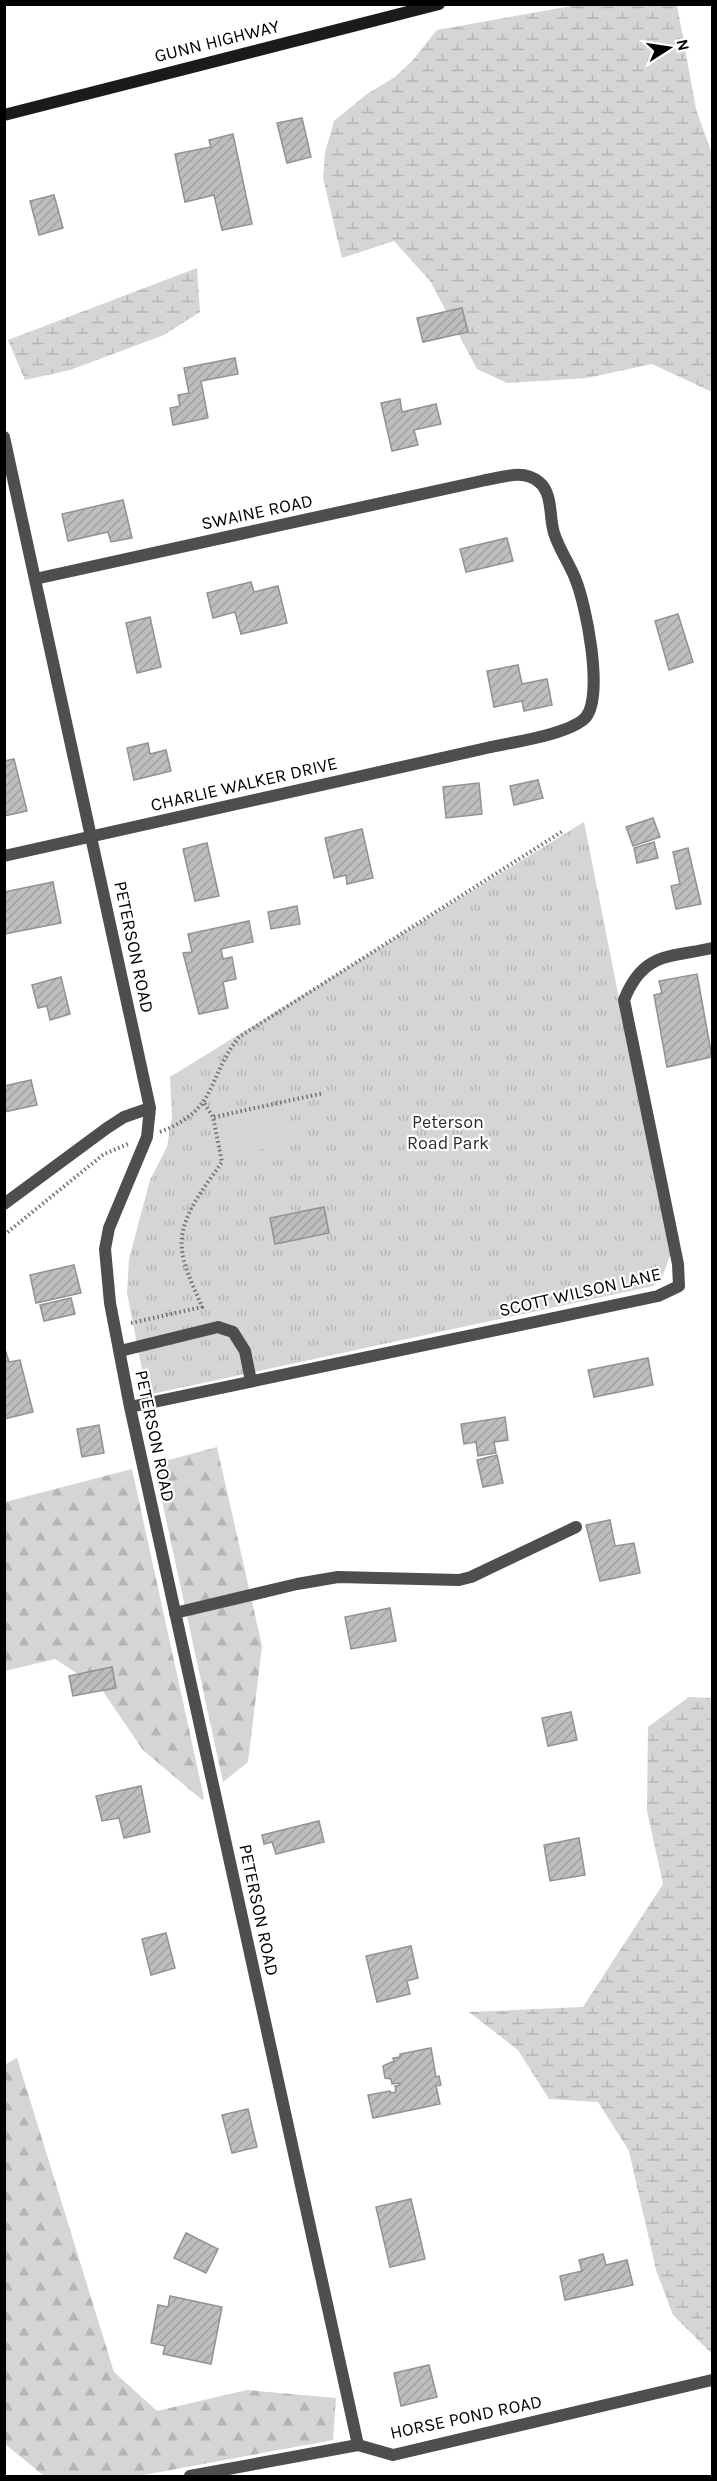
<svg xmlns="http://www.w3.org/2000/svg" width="717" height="2481" font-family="Karla,sans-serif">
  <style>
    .forest { fill: url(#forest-firs) }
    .wetland { fill: url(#wetland-marsh) }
    .park { fill: url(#park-tufts) }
    .pitch { fill: #d5d5d5 }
    .building { fill: url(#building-hatch); stroke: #929292; stroke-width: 1.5 }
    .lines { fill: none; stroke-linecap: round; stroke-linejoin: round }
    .path { stroke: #707070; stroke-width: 4; stroke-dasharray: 1.5 3; stroke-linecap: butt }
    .service { stroke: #4e4e4e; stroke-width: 12 }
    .minor { stroke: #4e4e4e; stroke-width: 12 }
    .secondary { stroke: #1b1b1b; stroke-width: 12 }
    .labels { text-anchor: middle; stroke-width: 4.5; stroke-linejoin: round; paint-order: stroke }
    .street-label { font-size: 18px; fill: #000; stroke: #fff }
    .park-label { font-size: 18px; fill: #2c2c2c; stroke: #fff }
  </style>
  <defs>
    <pattern id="forest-firs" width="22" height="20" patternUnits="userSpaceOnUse" patternTransform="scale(1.5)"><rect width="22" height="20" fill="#d5d5d5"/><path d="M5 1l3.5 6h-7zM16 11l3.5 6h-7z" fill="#b5b5b5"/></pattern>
    <pattern id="wetland-marsh" width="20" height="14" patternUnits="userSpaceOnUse" patternTransform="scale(1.5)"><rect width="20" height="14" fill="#d5d5d5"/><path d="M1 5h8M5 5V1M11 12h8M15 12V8" fill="none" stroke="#b5b5b5"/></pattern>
    <pattern id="park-tufts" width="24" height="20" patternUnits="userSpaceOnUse" patternTransform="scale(1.5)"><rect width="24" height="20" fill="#d5d5d5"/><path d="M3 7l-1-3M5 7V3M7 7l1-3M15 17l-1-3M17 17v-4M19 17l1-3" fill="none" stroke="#b5b5b5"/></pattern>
    <pattern id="building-hatch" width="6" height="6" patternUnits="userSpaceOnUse" patternTransform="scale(1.5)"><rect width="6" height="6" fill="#bebebe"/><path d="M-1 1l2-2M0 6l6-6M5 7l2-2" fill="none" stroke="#a2a2a2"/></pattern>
  </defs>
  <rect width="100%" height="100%" fill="#fff"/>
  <!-- forest -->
  <path class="forest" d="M217,1447L262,1646L248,1762L223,1782L154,1464Z
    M132,1469L204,1798L202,1800L143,1750L102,1690L55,1659L5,1671V1502Z
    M17,2058L114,2372L157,2411L247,2390L336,2398L333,2440L138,2476H44L5,2444L4,2065Z"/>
  <!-- wetland -->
  <path class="wetland" d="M577,5H677L696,109L712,154V392L652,364L587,378L507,383L477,369L430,281L394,241L342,258L323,178L325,153L334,121L367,94L395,77L412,61L437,30Z
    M197,268L200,312L164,335L70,370L25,380L8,340Z
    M689,1697L712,1698V2354L673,2315L656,2270L629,2151L598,2102L549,2099L518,2050L469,2012L583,2007L663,1884L647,1811L648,1727Z"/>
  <!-- park -->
  <path class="park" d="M584,822L670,1255L662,1278L653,1286L147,1395L127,1293L129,1259L150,1180L167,1147L172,1116L170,1077Z"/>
  <!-- pitch -->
  <path class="pitch" d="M282,1106L290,1143L223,1158L215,1120Z"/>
  <!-- building -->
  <path class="building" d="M302,118L311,157L287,163L277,123Z
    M233,134L252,224L222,230L214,195L185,202L175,154L211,147L209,140Z
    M54,195L63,228L39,235L30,201Z
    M462,308L468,332L423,342L417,318Z
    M235,358L238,374L201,381L208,418L173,425L170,408L180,406L178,395L189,393L184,368Z
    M400,399L402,412L436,404L441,424L414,430L418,445L392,451L381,403Z
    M123,500L132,538L111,542L108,532L68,541L62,514Z
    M507,538L513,561L466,572L460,549Z
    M251,582L254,592L278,586L287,623L241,634L235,612L213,618L207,593Z
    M678,614L693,662L669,670L655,621Z
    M150,617L161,667L137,673L126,623Z
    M518,665L522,684L547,679L552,705L524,711L522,701L494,707L487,671Z
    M148,743L150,754L166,750L171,771L134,780L127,748Z
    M14,759L27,811L4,816V761Z
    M538,780L543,798L514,805L510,786Z
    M479,783L482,814L446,818L443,787Z
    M653,818L660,837L633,846L626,827Z
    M362,829L373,878L347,884L346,875L334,878L325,838Z
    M654,842L658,858L637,863L634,848Z
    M207,843L219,896L195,901L183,849Z
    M688,848L701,904L676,909L671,886L680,884L673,852Z
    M53,882L61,923L4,934V892Z
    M297,906L300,924L271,929L268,912Z
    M249,921L253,942L221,949L223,959L232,957L236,979L223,982L228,1008L199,1014L183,953L192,952L188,934Z
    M697,974L712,1057L667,1067L654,995L662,993L659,981Z
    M61,977L70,1014L50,1020L47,1006L38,1008L32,985Z
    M31,1080L37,1105L4,1112V1086Z
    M324,1207L329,1233L275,1244L270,1218Z
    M74,1265L81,1293L36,1303L30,1275Z
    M71,1298L75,1314L44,1321L40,1305Z
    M4,1346L9,1362L20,1360L33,1412L4,1419Z
    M648,1358L653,1385L594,1397L588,1370Z
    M505,1417L508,1440L494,1442L496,1453L478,1456L476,1442L464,1444L461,1424Z
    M99,1425L104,1453L82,1457L77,1429Z
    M497,1455L503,1483L483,1487L477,1460Z
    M610,1520L615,1546L634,1543L640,1573L600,1581L586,1525Z
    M390,1608L396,1641L351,1649L345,1617Z
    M112,1667L116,1688L73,1696L69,1676Z
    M571,1712L577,1740L548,1746L542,1718Z
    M141,1786L150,1832L124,1838L119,1818L102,1821L96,1796Z
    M319,1821L324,1842L276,1854L272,1842L264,1844L262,1835Z
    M579,1838L585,1875L550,1881L544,1845Z
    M166,1933L175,1968L151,1975L142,1939Z
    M411,1946L418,1978L407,1981L410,1994L377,2002L366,1956Z
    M431,2048L436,2077L439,2076L441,2085L436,2086L440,2104L373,2118L368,2095L390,2091L391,2093L396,2092L395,2086L400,2085L399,2083L392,2084L391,2079L385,2078L383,2066L394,2061L393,2058L400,2057V2054Z
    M248,2109L257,2147L232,2153L222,2115Z
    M411,2199L425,2259L390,2267L376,2207Z
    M186,2233L218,2249L206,2273L174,2258Z
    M603,2254L606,2265L627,2260L633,2285L565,2300L560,2276L582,2271L579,2260Z
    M170,2296L222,2307L211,2364L163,2354L165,2346L151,2343L158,2305L168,2307Z
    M429,2365L437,2397L401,2406L394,2373Z"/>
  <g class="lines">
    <!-- path -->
    <path class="path" d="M214,1117L324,1093
      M160,1132C219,1109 206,1079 239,1037L563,831
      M4,1235L104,1154L128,1144
      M131,1323L202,1307C195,1289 184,1269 182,1250C178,1218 205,1187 222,1162L213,1117L204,1103"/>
    <!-- service -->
    <path class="service" d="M486,480C504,477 523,469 539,482C553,493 549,517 554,533C559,549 569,563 575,578C586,604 604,694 586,717C571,734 514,742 491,747
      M120,1351L218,1327L233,1332L245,1351L251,1381
      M175,1613L297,1584L338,1577L459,1580L471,1577L576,1527"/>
    <!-- minor -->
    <path class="minor" d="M4,437L150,1108L147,1137L109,1228L105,1249L110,1303L130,1407L358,2445
      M35,579L486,480
      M4,856L491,747
      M4,1204L107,1128L124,1117L150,1108
      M130,1407L658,1296L679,1286L678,1264L624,1000C643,952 668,958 712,948
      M190,2476L358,2445L393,2455L712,2380"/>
    <!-- secondary -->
    <path class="secondary" d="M4,115L439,4"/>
  </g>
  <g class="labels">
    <!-- street labels -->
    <g class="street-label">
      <text transform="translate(217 41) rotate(-14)" y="6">GUNN HIGHWAY</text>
      <text transform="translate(257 512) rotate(-12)" y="6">SWAINE ROAD</text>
      <text transform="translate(244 784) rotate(-13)" y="6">CHARLIE WALKER DRIVE</text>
      <text transform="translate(134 947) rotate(78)" y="6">PETERSON ROAD</text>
      <text transform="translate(580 1292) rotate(-13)" y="6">SCOTT WILSON LANE</text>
      <text transform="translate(155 1436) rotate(78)" y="6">PETERSON ROAD</text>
      <text transform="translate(259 1910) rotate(78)" y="6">PETERSON ROAD</text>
      <text transform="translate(466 2417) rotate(-12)" y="6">HORSE POND ROAD</text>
    </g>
    <!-- park labels -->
    <g class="park-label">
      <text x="448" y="1128">Peterson<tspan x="448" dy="21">Road Park</tspan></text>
    </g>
  </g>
  <!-- border -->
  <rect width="717" height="2481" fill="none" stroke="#000000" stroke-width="12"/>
  <!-- north arrow -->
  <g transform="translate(669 48) rotate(78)" stroke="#ffffff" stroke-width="4.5" paint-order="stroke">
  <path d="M0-4.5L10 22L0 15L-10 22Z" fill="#000000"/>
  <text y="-9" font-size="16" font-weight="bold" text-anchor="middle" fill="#000000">N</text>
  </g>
</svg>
